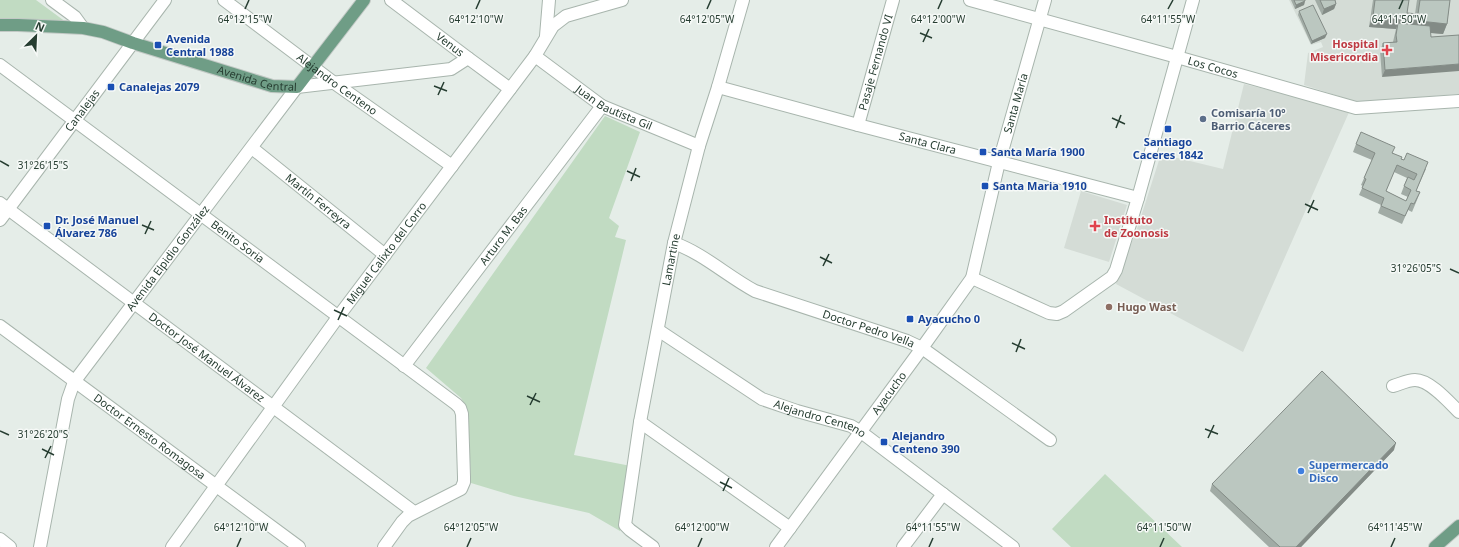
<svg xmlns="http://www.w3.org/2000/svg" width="1459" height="547" font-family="'Noto Sans',sans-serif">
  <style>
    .built { fill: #d4dcd6 }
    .green { fill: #c1dbc2 }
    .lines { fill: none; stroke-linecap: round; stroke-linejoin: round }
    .minor-casing { stroke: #a8b5ad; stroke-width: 14 }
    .major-casing { stroke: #c2c9c5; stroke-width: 14 }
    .minor { stroke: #fff; stroke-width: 12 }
    .major { stroke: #6f9d86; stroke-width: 12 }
    .wall { fill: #a1aba5; fill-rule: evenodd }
    .shaded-wall { fill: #838b86 }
    .building { fill: #bbc7c0; stroke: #838b86; fill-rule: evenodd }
    .ticks { fill: none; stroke: #263d31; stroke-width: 1.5 }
    .transit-dot { fill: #1a4fb4; stroke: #f6f9f7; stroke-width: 1.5 }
    .health-dot { fill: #e0444e; stroke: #f6f9f7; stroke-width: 1.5 }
    .service-dot { fill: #5c6f8a; stroke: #f6f9f7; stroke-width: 1.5 }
    .education-dot { fill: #8d6e63; stroke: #f6f9f7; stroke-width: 1.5 }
    .shop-dot { fill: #3f7fe0; stroke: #f6f9f7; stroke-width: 1.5 }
    .labels { text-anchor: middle; stroke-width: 3; stroke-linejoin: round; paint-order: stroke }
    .transit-label { font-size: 11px; font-weight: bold; fill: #164399; stroke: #f6f9f7; text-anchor: start }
    .health-label { font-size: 11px; font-weight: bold; fill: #be3a42; stroke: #f6f9f7; text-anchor: end }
    .street-label { font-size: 11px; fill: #263d31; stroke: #f6f9f7 }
    .service-label { font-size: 11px; font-weight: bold; fill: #4e5e75; stroke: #f6f9f7; text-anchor: start }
    .education-label { font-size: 11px; font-weight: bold; fill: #785e54; stroke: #f6f9f7; text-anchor: start }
    .shop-label { font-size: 11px; font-weight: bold; fill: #366cbe; stroke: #f6f9f7; text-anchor: start }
    .ticks-label { font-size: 10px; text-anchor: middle; fill: #263d31; stroke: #f6f9f7; stroke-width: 3; stroke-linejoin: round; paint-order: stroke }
  </style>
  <rect width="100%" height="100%" fill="#e5ede8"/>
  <!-- built -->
  <path class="built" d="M1289,0H1459V94L1357,102L1304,85L1308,53L1323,47L1321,42L1311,45Z
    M1244,84L1350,110L1243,352L1116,284L1138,226L1161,154L1223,169Z
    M1081,191L1127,205L1109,262L1064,248Z"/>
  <!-- green -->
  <path class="green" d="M0,0H36L70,25L0,20Z
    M605,116L640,132L609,218L619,226L615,237L626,240L574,455L631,466L620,531L589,513L514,496L471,483L468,410L461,398L426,368Z
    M1105,474L1182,547H1071L1052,529Z"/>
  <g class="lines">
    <defs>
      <g id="minor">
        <path d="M52,0L75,17L83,28"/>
        <path id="s1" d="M224,0L333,82L452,166"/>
        <path id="s2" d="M391,0L468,58L510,89"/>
        <path id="s3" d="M970,0L1177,57L1356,108L1459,101"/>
        <path d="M546,36L549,0"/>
        <path id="s4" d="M535,56L602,106L699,146"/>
        <path id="s5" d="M0,65L456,404L460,408L462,414L464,477V482L461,489L408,516L402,522L384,547"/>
        <path id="s6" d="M718,87L858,125L1138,198"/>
        <path id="s7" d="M858,125L893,0"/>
        <path id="s8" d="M252,148L385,255"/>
        <path id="s9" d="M0,203L414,512"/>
        <path id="s10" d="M0,220L165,0"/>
        <path id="s11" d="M674,243C704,254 727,276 755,291L907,341L922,348L1050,440"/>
        <path d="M972,278L1049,313L1057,314L1064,311L1112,277L1116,270L1138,198L1193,0"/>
        <path id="s12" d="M0,326L299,547"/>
        <path id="s13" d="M658,330L762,399L797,411L851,426L861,432L1013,547"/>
        <path id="s14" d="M404,366L602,106"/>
        <path d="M1393,386C1400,384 1408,380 1415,380C1430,380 1449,402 1459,412"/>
        <path d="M640,422L790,528"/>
        <path d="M0,539L10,547"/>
        <path id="s15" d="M40,547L68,399L74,382L297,87L451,69L468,58"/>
        <path id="s16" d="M172,547L338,317L535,56L553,26L566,16L622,0"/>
        <path id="s17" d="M653,547L630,530L625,525L640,422L674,243L699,146L718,87L743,0"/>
        <path id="s18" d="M776,547L922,348L972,278L999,162L1045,0"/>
        <path d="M903,547L943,494"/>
      </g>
      <g id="major">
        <path id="s19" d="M0,25H18L63,27L83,28L103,32L133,43L272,86L297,87L364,0"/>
        <path d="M1435,547L1459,526"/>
      </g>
    </defs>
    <!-- minor casing -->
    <use href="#minor" class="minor-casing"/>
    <!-- major casing -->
    <use href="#major" class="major-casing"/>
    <!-- minor -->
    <use href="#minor" class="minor"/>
    <!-- major -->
    <use href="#major" class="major"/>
  </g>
  <!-- wall -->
  <path class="wall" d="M1291,0H1305L1304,5L1295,9Z
    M1315,0H1335L1336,4L1334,9L1322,15Z
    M1373,0H1409L1407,13L1415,14L1417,0H1450L1447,24L1443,34L1431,33L1382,77L1380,51L1383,43L1393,42L1396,29L1369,27Z
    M1299,11L1325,38L1311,44L1298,15Z
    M1356,144L1393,153L1401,159L1426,169L1416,191L1420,192L1417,200L1412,212L1408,210L1402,224L1378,213L1381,205L1359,195L1363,186L1361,185L1372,160L1353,152ZM1394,172L1407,178L1401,194L1408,197L1406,201L1386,191Z
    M1394,450L1301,547H1269L1210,491L1212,484Z"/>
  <!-- shaded-wall -->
  <path class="shaded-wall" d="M1305,1L1304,5L1295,9L1296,5Z
    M1336,4L1334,9L1322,15L1324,9Z
    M1373,16L1447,24L1443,34L1397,30L1398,23L1396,29L1369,27Z
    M1327,34L1325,38L1311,44L1312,41Z
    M1459,64V71L1382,77L1385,70Z
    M1396,443L1394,450L1301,547H1296Z"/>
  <!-- building -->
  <path class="building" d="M1294,0H1305V1L1296,5Z
    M1320,0H1335L1336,4L1324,9Z
    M1375,0H1409L1407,13L1418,14L1420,0H1450L1447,24L1373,16Z
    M1313,5L1327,34L1312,41L1299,11Z
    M1398,23L1430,26L1431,37L1459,35V64L1385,70L1383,43L1397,42L1396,35Z
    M1361,132L1395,147L1392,153L1402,157L1401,159L1404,160L1407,153L1428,162L1416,191L1420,192L1414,204L1411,203L1405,216L1381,206L1384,198L1362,188L1366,179L1364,178L1375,153L1356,144ZM1397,165L1417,174L1414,180L1408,177L1404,186L1411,190L1406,201L1386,191Z
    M1322,371L1396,443L1296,547H1280L1212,484Z"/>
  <!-- ticks -->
  <path class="ticks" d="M245,9L249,0M476,9L480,0M707,9L711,0M938,9L942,0M1168,9L1173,0M1399,9L1403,0M920,33L932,38M923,42L929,29M434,86L447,91M438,95L444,82M1112,118L1125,124M1116,128L1121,115M0,161L9,166M627,171L640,177M631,181L636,168M1305,204L1318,210M1308,213L1314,200M142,225L154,230M145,234L151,221M820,257L832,263M823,266L829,254M1450,269L1459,273M334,310L347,316M338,320L344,307M1012,343L1025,349M1016,352L1021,339M527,396L540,402M530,405L536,393M1205,429L1218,434M0,431L9,435M1208,438L1214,425M42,449L54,455M45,458L51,446M720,482L732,488M723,491L729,478M237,547L241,538M467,547L471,538M698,547L702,538M929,547L933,538M1160,547L1164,538M1391,547L1395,538"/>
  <!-- markers -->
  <g class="transit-dot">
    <rect x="154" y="41" width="8" height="8" rx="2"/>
    <rect x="107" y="83" width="8" height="8" rx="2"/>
    <rect x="1164" y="125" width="8" height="8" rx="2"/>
    <rect x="979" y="148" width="8" height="8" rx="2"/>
    <rect x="981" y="182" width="8" height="8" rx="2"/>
    <rect x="43" y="222" width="8" height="8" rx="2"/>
    <rect x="906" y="315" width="8" height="8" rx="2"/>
    <rect x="880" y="438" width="8" height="8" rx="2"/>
  </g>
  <g class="health-dot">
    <path d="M1385 44h4v4h4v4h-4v4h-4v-4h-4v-4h4z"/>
    <path d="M1093 220h4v4h4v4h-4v4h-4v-4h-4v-4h4z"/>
  </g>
  <circle class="service-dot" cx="1203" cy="119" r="4"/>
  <circle class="education-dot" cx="1109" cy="307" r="4"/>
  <circle class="shop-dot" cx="1301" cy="471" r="4"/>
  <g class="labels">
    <!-- transit labels -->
    <g class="transit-label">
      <text x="166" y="43">Avenida<tspan x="166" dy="13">Central 1988</tspan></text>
      <text x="119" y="91">Canalejas 2079</text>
      <text x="1168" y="146" text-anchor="middle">Santiago<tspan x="1168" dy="13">Caceres 1842</tspan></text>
      <text x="991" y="156">Santa María 1900</text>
      <text x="993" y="190">Santa Maria 1910</text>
      <text x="55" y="224">Dr. José Manuel<tspan x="55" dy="13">Álvarez 786</tspan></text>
      <text x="918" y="323">Ayacucho 0</text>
      <text x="892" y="440">Alejandro<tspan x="892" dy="13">Centeno 390</tspan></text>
    </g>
    <!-- health labels -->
    <g class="health-label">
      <text x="1378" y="48">Hospital<tspan x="1378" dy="13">Misericordia</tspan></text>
      <text x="1104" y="224" text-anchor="start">Instituto<tspan x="1104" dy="13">de Zoonosis</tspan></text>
    </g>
    <!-- street labels -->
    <g class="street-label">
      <text dy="4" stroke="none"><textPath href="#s2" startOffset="74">Venus</textPath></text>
      <text dy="4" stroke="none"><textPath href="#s7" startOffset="65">Pasaje Fernando VI</textPath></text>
      <text dy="4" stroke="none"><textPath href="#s3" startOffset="252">Los Cocos</textPath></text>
      <text dy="4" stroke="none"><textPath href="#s19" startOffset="265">Avenida Central</textPath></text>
      <text dy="4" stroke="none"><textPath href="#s1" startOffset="141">Alejandro Centeno</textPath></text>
      <text dy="4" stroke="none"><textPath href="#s18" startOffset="513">Santa María</textPath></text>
      <text dy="4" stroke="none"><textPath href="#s4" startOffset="95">Juan Bautista Gil</textPath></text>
      <text dy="4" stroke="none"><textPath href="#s10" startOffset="137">Canalejas</textPath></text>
      <text dy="4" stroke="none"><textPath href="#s6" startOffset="217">Santa Clara</textPath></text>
      <text dy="4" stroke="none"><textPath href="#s8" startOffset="85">Martín Ferreyra</textPath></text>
      <text dy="4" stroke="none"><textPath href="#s14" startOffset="164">Arturo M. Bas</textPath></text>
      <text dy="4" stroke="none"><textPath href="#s5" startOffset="296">Benito Soria</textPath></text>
      <text dy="4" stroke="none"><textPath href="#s16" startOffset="364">Miguel Calixto del Corro</textPath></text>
      <text dy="4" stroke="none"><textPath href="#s15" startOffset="324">Avenida Elpidio González</textPath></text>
      <text dy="4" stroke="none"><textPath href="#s17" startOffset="305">Lamartine</textPath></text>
      <text dy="4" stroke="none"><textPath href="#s11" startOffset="214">Doctor Pedro Vella</textPath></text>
      <text dy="4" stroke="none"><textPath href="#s9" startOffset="258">Doctor José Manuel Álvarez</textPath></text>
      <text dy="4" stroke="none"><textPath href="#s18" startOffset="191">Ayacucho</textPath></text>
      <text dy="4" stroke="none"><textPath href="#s13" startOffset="186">Alejandro Centeno</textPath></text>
      <text dy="4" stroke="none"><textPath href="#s12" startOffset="186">Doctor Ernesto Romagosa</textPath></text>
    </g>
    <!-- service labels -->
    <g class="service-label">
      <text x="1211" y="117">Comisaría 10º<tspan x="1211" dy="13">Barrio Cáceres</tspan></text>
    </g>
    <!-- education labels -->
    <g class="education-label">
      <text x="1117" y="311">Hugo Wast</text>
    </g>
    <!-- shop labels -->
    <g class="shop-label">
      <text x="1309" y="469">Supermercado<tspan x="1309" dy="13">Disco</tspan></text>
    </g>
  </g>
  <g class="ticks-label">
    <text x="476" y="23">64°12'10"W</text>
    <text x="938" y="23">64°12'00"W</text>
    <text x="1168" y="23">64°11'55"W</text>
    <text x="1399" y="23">64°11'50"W</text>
    <text x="245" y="23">64°12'15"W</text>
    <text x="707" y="23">64°12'05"W</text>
    <text x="43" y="169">31°26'15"S</text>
    <text x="1416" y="272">31°26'05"S</text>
    <text x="43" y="438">31°26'20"S</text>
    <text x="241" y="531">64°12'10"W</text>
    <text x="471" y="531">64°12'05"W</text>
    <text x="702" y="531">64°12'00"W</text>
    <text x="933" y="531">64°11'55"W</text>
    <text x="1164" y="531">64°11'50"W</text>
    <text x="1395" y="531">64°11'45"W</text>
  </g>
  <!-- north arrow -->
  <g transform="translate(36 36) rotate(24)" stroke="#f6f9f7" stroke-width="3" paint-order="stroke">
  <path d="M0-3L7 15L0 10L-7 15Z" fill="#263d31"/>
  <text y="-6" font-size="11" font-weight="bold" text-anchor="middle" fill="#263d31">N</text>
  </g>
</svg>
